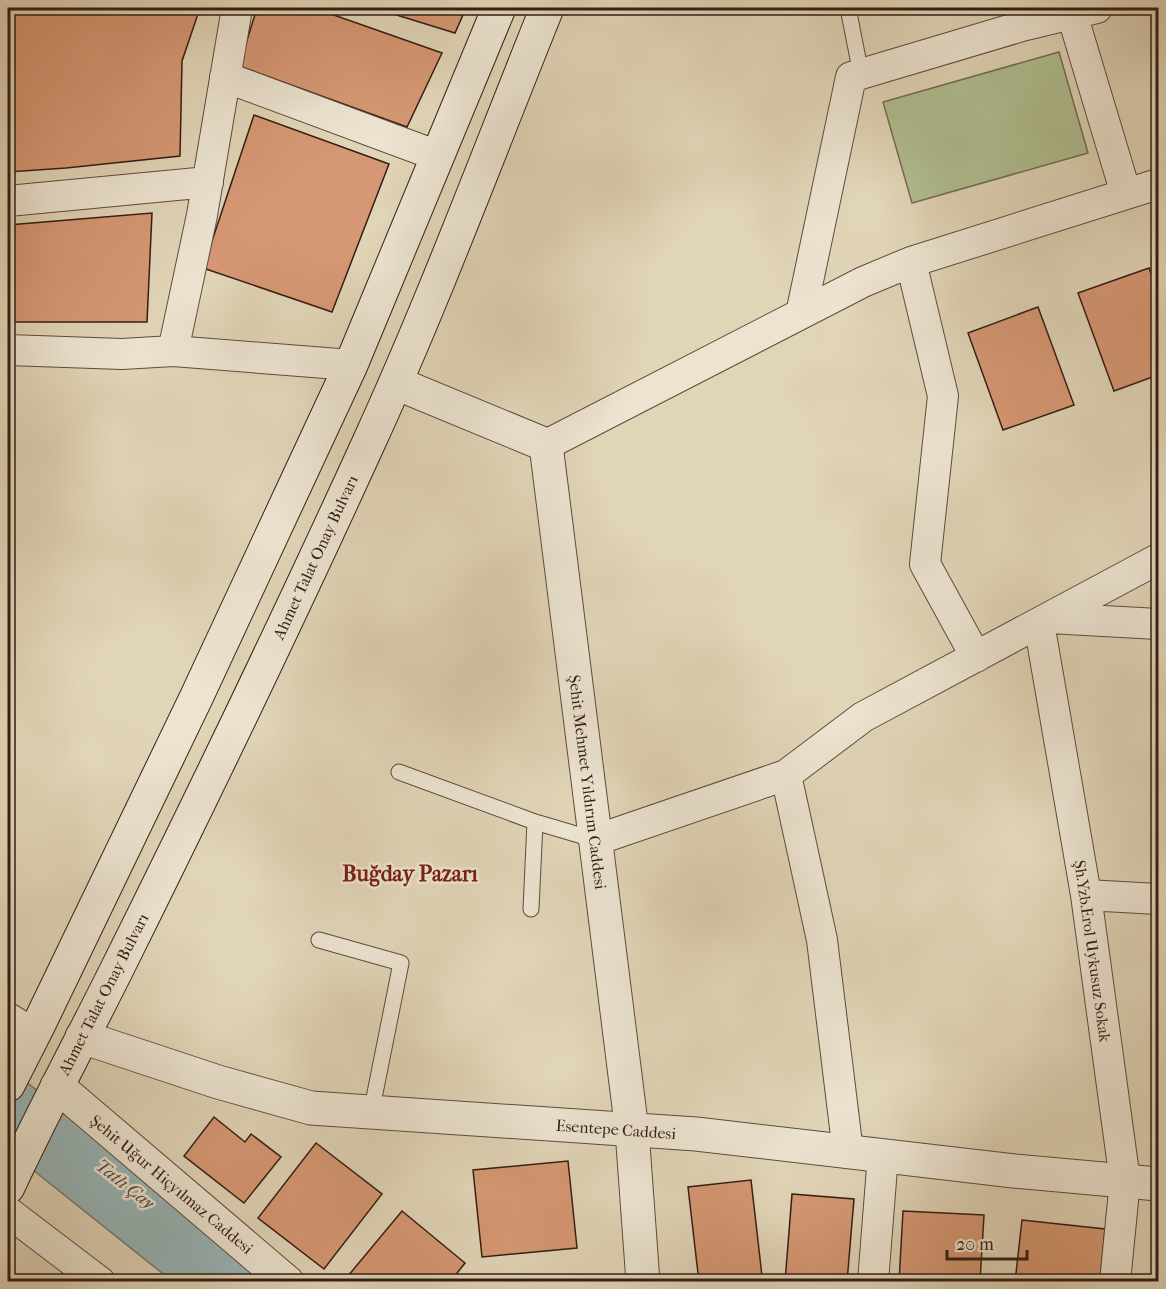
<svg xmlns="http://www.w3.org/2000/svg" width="1166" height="1289" font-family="'IM FELL French Canon',serif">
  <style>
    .green { fill: #b0be91; stroke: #726e52; stroke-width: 1.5 }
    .water { fill: #98b6b9; stroke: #707977; stroke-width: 1.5 }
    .building { fill: #d69874; stroke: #331d14; stroke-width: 1.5 }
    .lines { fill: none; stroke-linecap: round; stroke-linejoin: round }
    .service-casing { stroke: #5e4b3d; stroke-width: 17 }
    .minor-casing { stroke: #5e4b3d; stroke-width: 32 }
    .tertiary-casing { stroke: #5e4b3d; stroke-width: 35 }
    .secondary-casing { stroke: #331d14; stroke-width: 35 }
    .service { stroke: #ece4d1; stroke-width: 15 }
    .minor { stroke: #ece4d1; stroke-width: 30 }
    .tertiary { stroke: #ece4d1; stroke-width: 33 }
    .secondary { stroke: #ece4d1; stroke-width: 33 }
    .labels { text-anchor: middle; stroke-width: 5; stroke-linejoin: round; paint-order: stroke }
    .street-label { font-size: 16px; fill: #331d14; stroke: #ece4d1 }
    .water-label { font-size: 18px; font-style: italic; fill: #514b46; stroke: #ece4d1 }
    .district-label { font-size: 22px; font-weight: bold; fill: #7a1f14; stroke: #ece4d1 }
  </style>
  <rect width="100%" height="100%" fill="#e1d5b8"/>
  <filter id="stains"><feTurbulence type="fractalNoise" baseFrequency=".00333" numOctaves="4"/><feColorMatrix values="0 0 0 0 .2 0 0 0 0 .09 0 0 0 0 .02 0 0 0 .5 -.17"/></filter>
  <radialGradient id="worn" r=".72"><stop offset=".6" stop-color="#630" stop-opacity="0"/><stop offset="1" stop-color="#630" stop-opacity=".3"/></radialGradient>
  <!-- green -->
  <path class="green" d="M1059,52L1088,153L912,203L883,102Z"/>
  <!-- water -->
  <path class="water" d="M8,1068L68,1114L261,1281H172L8,1150Z"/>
  <!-- building -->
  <path class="building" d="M8,8H200L182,61L180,156L66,168L8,172Z
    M257,8H314L442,53L407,127L239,66Z
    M374,8H466L455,33Z
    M254,115L389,164L332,312L203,268Z
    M152,213L147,322H8V225Z
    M1149,268L1158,293V375L1114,391L1078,293Z
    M1038,307L1074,405L1003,430L968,333Z
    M214,1117L245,1142L251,1134L281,1157L244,1203L184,1156Z
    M316,1143L382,1194L324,1269L258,1218Z
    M568,1161L577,1248L482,1257L473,1170Z
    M751,1180L762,1276L699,1282L688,1187Z
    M792,1194L854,1199L847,1282H785Z
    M402,1211L465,1263L450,1282H343Z
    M903,1211L984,1215L980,1282H899Z
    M1022,1220L1105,1229L1100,1282H1015Z
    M579,1275V1282H509Z"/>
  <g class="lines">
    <defs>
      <path id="service" d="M848,8L861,74
        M399,772L535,822L596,840
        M531,909L535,822
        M319,940L401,963L371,1113"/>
      <path id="minor" d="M1072,14L1126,194
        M225,77L438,156
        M8,201L208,182
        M911,262L943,396L925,564L976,657
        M801,314L851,77L1022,26L1097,8
        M8,350L122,354L173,351L351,365
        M173,351L202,215L237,8
        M546,445L863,282L911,262L1158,184
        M1049,618L1158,624
        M1039,623L1086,895L1125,1181L1115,1282
        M786,775L822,940L848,1152
        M596,840L786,775L863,717L1158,559
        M1086,895L1158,899
        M8,1018L34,1034
        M8,1212L100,1282
        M873,1282L883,1155"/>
      <path id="tertiary" d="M396,383L546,445L632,1131L643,1282
        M82,1037L218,1082L311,1108L696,1134L1014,1171L1158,1184
        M57,1086L287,1282"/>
      <path id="secondary" d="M8,1085L39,1024L196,698L351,365L499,8
        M8,1187C42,1114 80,1043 116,971C203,796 288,620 369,442C434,300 489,152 547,8"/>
    </defs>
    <!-- service casing -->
    <use href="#service" class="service-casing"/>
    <!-- minor casing -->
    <use href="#minor" class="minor-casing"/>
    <!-- tertiary casing -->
    <use href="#tertiary" class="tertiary-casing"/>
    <!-- secondary casing -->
    <use href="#secondary" class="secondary-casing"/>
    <!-- service -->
    <use href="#service" class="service"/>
    <!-- minor -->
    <use href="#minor" class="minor"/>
    <!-- tertiary -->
    <use href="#tertiary" class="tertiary"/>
    <!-- secondary -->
    <use href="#secondary" class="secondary"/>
  </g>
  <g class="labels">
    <!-- street labels -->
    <g class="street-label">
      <text transform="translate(315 557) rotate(-65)" y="6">Ahmet Talat Onay Bulvarı</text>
      <text transform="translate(588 782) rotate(83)" y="6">Şehit Mehmet Yıldırım Caddesi</text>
      <text transform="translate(1093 951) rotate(82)" y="6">Şh.Yzb.Erol Uykusuz Sokak</text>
      <text transform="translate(103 994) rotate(-63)" y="6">Ahmet Talat Onay Bulvarı</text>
      <text transform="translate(616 1129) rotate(4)" y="6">Esentepe Caddesi</text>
      <text transform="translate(172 1184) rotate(40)" y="6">Şehit Uğur Hiçyılmaz Caddesi</text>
    </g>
    <!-- water labels -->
    <g class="water-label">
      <text transform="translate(125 1184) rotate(38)" y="6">Tatlı Çay</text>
    </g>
    <!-- district labels -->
    <g class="district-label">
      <text x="410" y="881">Buğday Pazarı</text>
    </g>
  </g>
  <!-- margin -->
  <rect width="1166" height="1289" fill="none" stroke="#e1d5b8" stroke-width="30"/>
  <rect x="9" y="9" width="1148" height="1271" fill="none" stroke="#331d14" stroke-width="3"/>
  <rect x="15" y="15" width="1136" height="1259" fill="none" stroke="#331d14" stroke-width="1.5"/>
  <!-- scale -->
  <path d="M947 1250v9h80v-9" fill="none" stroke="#331d14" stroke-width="3"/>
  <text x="956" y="1250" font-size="18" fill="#331d14" stroke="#ece4d1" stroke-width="4.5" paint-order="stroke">20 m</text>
  <rect width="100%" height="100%" filter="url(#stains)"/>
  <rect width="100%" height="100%" fill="url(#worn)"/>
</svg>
